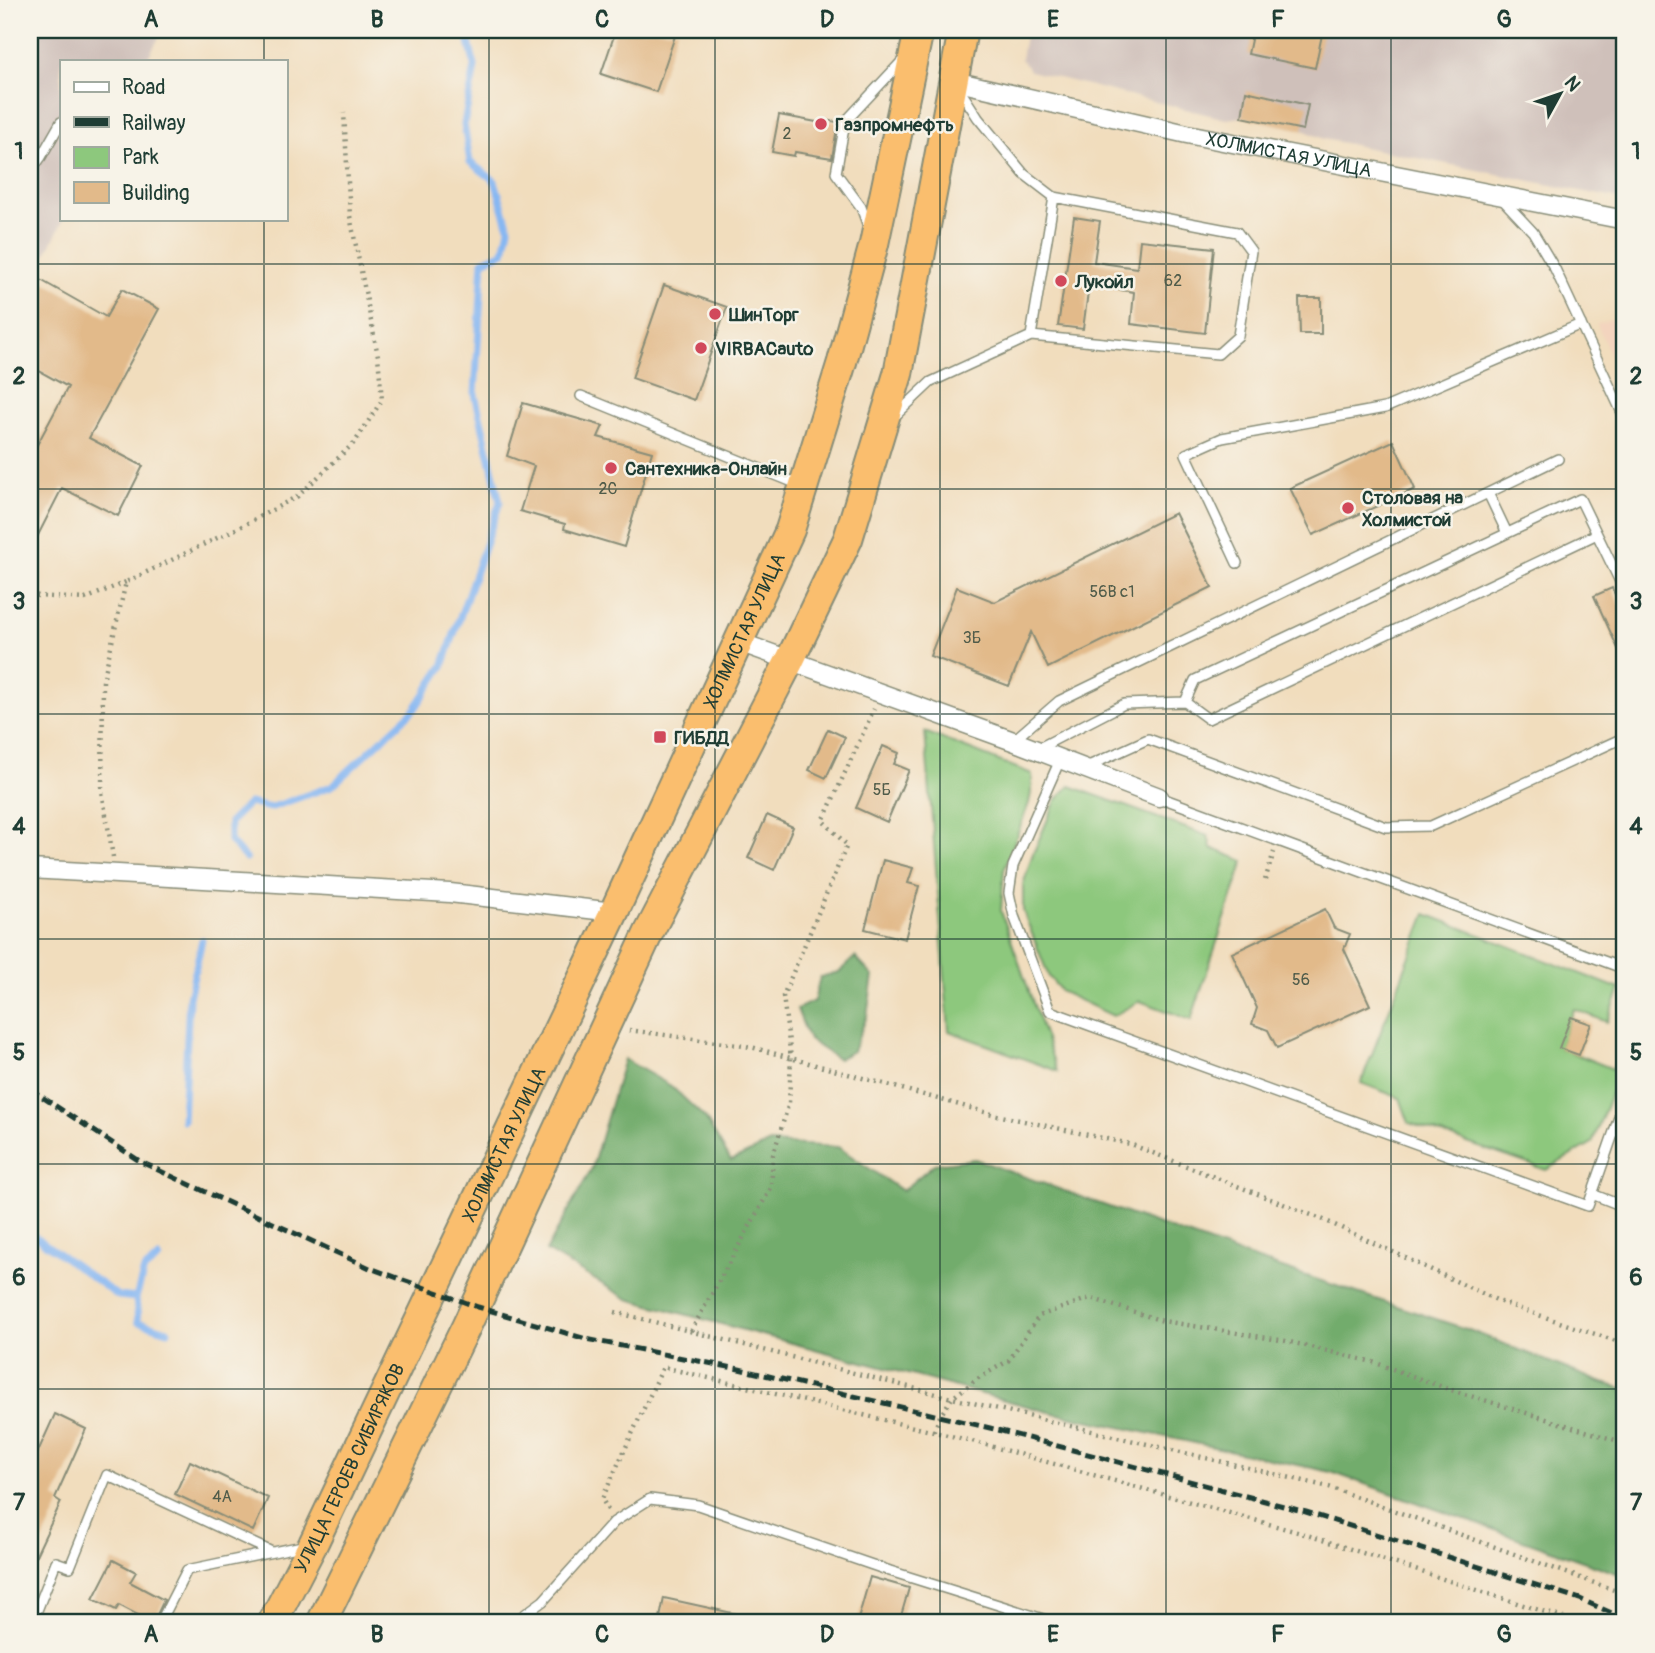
<svg xmlns="http://www.w3.org/2000/svg" width="1655" height="1653" font-family="Pangolin,sans-serif">
  <style>
    .built { fill: #f3d4be }
    .industrial { fill: #cfc0ba }
    .green { fill: #8dc87d; stroke: #568258; stroke-width: 2 }
    .forest { fill: #72ac6c; stroke: #487450; stroke-width: 2 }
    .lines { fill: none; stroke-linecap: round; stroke-linejoin: round }
    .stream { stroke: #87b7f2; stroke-width: 7 }
    .building { fill: #e2ba8a }
    .service-casing { stroke: #888d78; stroke-width: 12 }
    .minor-casing { stroke: #888d78; stroke-width: 21 }
    .trunk-casing { stroke: #888d78; stroke-width: 32 }
    .path { stroke: #888d78; stroke-width: 4.5; stroke-dasharray: 2 5; stroke-linecap: butt }
    .service { stroke: #fff; stroke-width: 9 }
    .minor { stroke: #fff; stroke-width: 18 }
    .trunk { stroke: #fabe6e; stroke-width: 28 }
    .rail { stroke: #1f3d34; stroke-width: 5; stroke-dasharray: 10 5; stroke-linecap: butt }
    .grid { fill: none; stroke: #1f3d34; stroke-width: 2; stroke-opacity: 0.55 }
    .poi-dot { fill: #d1495b; stroke: #f7f3e8; stroke-width: 2.5 }
    .labels { text-anchor: middle; stroke-width: 5; stroke-linejoin: round; paint-order: stroke }
    .number-label { font-size: 16px; fill: #505c4a }
    .poi-label { font-size: 19px; font-weight: bold; fill: #1f3d34; stroke: #f7f3e8; text-anchor: start }
    .street-label { font-size: 19px; fill: #1f3d34; stroke: #f7f3e8 }
    .neatline { fill: none; stroke: #1f3d34; stroke-width: 2.5 }
    .grid-label { font-size: 23px; text-anchor: middle; font-weight: bold; fill: #1f3d34 }
  </style>
  <rect width="100%" height="100%" fill="#f7f3e8"/>
  <filter id="ink" filterUnits="userSpaceOnUse"><feTurbulence type="fractalNoise" baseFrequency=".0143" numOctaves="2"/><feDisplacementMap in="SourceGraphic" scale="14" xChannelSelector="R" yChannelSelector="G"/><feConvolveMatrix kernelMatrix="1 2 1 2 8 2 1 2 1" color-interpolation-filters="sRGB"/></filter>
  <filter id="wash" filterUnits="userSpaceOnUse"><feTurbulence type="fractalNoise" baseFrequency=".00686" numOctaves="4" result="noise"/><feDisplacementMap in="SourceGraphic" scale="28" xChannelSelector="R" yChannelSelector="G"/><feGaussianBlur stdDeviation="1.57" result="paint"/><feColorMatrix in="noise" values="0 0 0 0 0 0 0 0 0 0 0 0 0 0 0 0 0 1.4 0 .05"/><feComposite in="paint" operator="in"/></filter>
  <g filter="url(#wash)">
    <rect width="100%" height="100%" fill="#f1ddbd"/>
    <!-- built -->
    <path class="built" d="M1625,316V392L1597,324Z"/>
    <!-- industrial -->
    <path class="industrial" d="M30,30H163L146,61H61V219H64L43,260L33,259L30,257Z
      M1026,30H1625V200L1324,139L1303,130L1243,117L1226,119L1030,71L1021,59Z"/>
    <!-- green -->
    <path class="green" d="M925,732L1032,774V788L1029,803L1004,870L1001,911L1057,1071L949,1031Z
      M1070,786L1208,836L1211,848L1244,861L1191,1020L1140,1001L1113,1016L1062,992L1049,977L1023,911V885L1032,856L1056,800Z
      M1426,914L1620,989L1607,1022L1574,1009L1560,1048L1613,1069L1625,1039V1059L1592,1143L1546,1170L1409,1123L1400,1098L1361,1083Z"/>
    <!-- forest -->
    <path class="forest" d="M855,957L873,976L867,1016L853,1051L838,1059L809,1040L797,1009L814,1001L820,977L839,972Z
      M624,1059L671,1086L705,1118L731,1161L770,1143L838,1147L902,1191L934,1164L975,1159L1243,1255L1469,1330L1600,1382L1625,1389V1576L1331,1472L1049,1412L628,1299L546,1251L592,1168Z"/>
    <g class="lines">
      <!-- stream -->
      <path class="stream" d="M246,859L230,841V822L249,803L270,808L332,786L414,710L443,666L500,502L475,394L483,261L504,252L509,228L495,181L470,162L464,124L475,67L466,30
        M183,1120L189,998L202,940
        M30,1233L118,1296L136,1298
        M159,1258L144,1270L136,1298L138,1322L168,1331"/>
    </g>
    <g id="blocks">
      <!-- building -->
      <path class="building" d="M616,30H677L656,92L601,74Z
        M1253,30H1323L1315,68L1248,54Z
        M1246,91L1308,105L1303,130L1242,117Z
        M779,115L822,123L823,120L838,122L832,158L795,152L794,156L772,152Z
        M1074,217L1100,221L1094,262L1137,268L1140,240L1214,248L1205,333L1131,324L1134,292L1089,285L1083,329L1058,326Z
        M30,274L106,317L122,289L159,309L89,438L143,466L118,516L62,488L30,551V458L68,387L30,366Z
        M664,285L727,307L694,400L632,378Z
        M1299,298H1321V334H1300Z
        M523,403L603,426L598,437L652,452L624,547L564,529L565,524L520,511L534,466L507,456Z
        M1393,441L1415,489L1313,535L1290,488Z
        M1175,513L1212,587L1048,668L1031,632L1009,686L930,656L957,587L995,602Z
        M1612,588L1625,616V664L1594,596Z
        M828,729L845,737L826,778L809,770Z
        M883,746L899,753L894,764L909,770L887,822L856,808Z
        M767,815L793,827L774,870L748,858Z
        M883,860L913,868L908,883L919,886L905,939L865,929Z
        M1325,909L1334,928L1350,934L1344,949L1370,1005L1277,1048L1268,1030L1252,1024L1257,1008L1232,953Z
        M1571,1017L1591,1024L1579,1055L1559,1048Z
        M55,1414L86,1429L55,1498L61,1502L30,1568V1469Z
        M190,1461L268,1498L253,1531L175,1494Z
        M113,1560L136,1572L130,1582L164,1600L153,1623L119,1605L116,1610L93,1599Z
        M870,1577L909,1588L899,1623H857Z
        M664,1598L746,1616L745,1623H659Z"/>
    </g>
  </g>
  <g filter="url(#ink)">
    <use href="#blocks" fill-opacity="0" stroke="#888d78" stroke-width="2"/>
    <g class="lines">
      <defs>
        <path id="service" d="M30,172L41,157L61,122
          M1502,199L1533,232L1555,269L1625,419
          M869,229L861,207L836,173L845,122L904,59
          M1031,336L1218,354L1238,336L1251,251L1237,232L1054,197
          M581,396L800,485
          M895,416L931,382L1031,336L1054,197L1024,174L978,118L958,87
          M1488,493L1507,533
          M1237,563L1186,454L1222,438L1385,408L1581,324
          M1185,702L1208,719L1597,534
          M1014,740L1059,701L1558,459
          M1037,749L1124,704L1185,702L1195,680L1580,499L1625,592
          M1060,760L1013,866L1009,893L1014,916L1050,1011L1588,1206L1625,1100
          M1084,768L1148,739L1386,827L1431,826L1625,737
          M1159,797L1625,969
          M1592,1194L1625,1207
          M32,1623L56,1562L70,1567L107,1475L272,1552
          M160,1623L187,1570L307,1545
          M513,1623L543,1601L614,1522L650,1499L698,1505L890,1571L1056,1623"/>
        <g id="minor">
          <path id="s1" d="M954,81L1187,134L1625,220"/>
          <path d="M739,642L1013,741L1159,797"/>
          <path d="M30,869L450,893L614,912"/>
        </g>
        <g id="trunk">
          <path id="s2" d="M272,1623L313,1544L614,912L790,530L842,362L874,244L919,30"/>
          <path d="M321,1623L466,1327L649,932L790,660L848,539L898,374L963,30"/>
        </g>
      </defs>
      <!-- service casing -->
      <use href="#service" class="service-casing"/>
      <!-- minor casing -->
      <use href="#minor" class="minor-casing"/>
      <!-- trunk casing -->
      <use href="#trunk" class="trunk-casing"/>
      <!-- path -->
      <path class="path" d="M30,592L38,596L85,599L126,582
        M113,857L102,791L103,681L126,582L242,526L298,496L355,442L382,400L378,356L350,216L344,113
        M1265,880L1274,852
        M629,1030L751,1047L992,1114L1130,1144L1324,1220L1503,1303L1625,1344
        M615,1312L952,1398L1329,1487L1625,1594
        M691,1331L771,1188L773,1155L789,1103L791,1058L783,996L847,845L823,821L874,709
        M934,1431L940,1416L952,1398L977,1379L1008,1361L1039,1316L1090,1298L1163,1321L1286,1341L1373,1362L1451,1390L1625,1443
        M608,1510L602,1499L663,1367L972,1441L1301,1533L1579,1623"/>
      <!-- service -->
      <use href="#service" class="service"/>
      <!-- minor -->
      <use href="#minor" class="minor"/>
      <!-- trunk -->
      <use href="#trunk" class="trunk"/>
      <!-- rail -->
      <path class="rail" d="M30,1089L141,1162L370,1268L478,1307L586,1339L739,1369L990,1428L1306,1512L1580,1599L1625,1619"/>
    </g>
  </g>
  <!-- grid -->
  <path class="grid" d="M264,30V61M489,30V1623M715,30V1623M940,30V1623M1166,30V1623M1391,30V1623M264,219V1623M30,264H1625M30,489H1625M30,714H1625M30,939H1625M30,1164H1625M30,1389H1625"/>
  <!-- markers -->
  <g class="poi-dot">
    <circle cx="821" cy="124" r="7"/>
    <circle cx="1061" cy="281" r="7"/>
    <circle cx="715" cy="314" r="7"/>
    <circle cx="701" cy="348" r="7"/>
    <circle cx="611" cy="468" r="7"/>
    <circle cx="1348" cy="508" r="7"/>
    <rect x="653" y="730" width="14" height="14" rx="3.5"/>
  </g>
  <g class="labels">
    <!-- number labels -->
    <g class="number-label">
      <text x="787" y="139">2</text>
      <text x="1173" y="286">62</text>
      <text x="608" y="494">2С</text>
      <text x="1112" y="597">56В с1</text>
      <text x="972" y="643">3Б</text>
      <text x="882" y="795">5Б</text>
      <text x="1301" y="985">56</text>
      <text x="222" y="1502">4А</text>
    </g>
    <!-- poi labels -->
    <g class="poi-label">
      <text x="835" y="131">Газпромнефть</text>
      <text x="1075" y="288">Лукойл</text>
      <text x="729" y="321">ШинТорг</text>
      <text x="715" y="355">VIRBACauto</text>
      <text x="625" y="475">Сантехника-Онлайн</text>
      <text x="1362" y="504">Столовая на<tspan x="1362" dy="22">Холмистой</tspan></text>
      <text x="674" y="744">ГИБДД</text>
    </g>
    <!-- street labels -->
    <g class="street-label">
      <text dy="7" stroke="none"><textPath href="#s1" startOffset="343">ХОЛМИСТАЯ УЛИЦА</textPath></text>
      <text dy="7" stroke="none"><textPath href="#s2" startOffset="1099">ХОЛМИСТАЯ УЛИЦА</textPath></text>
      <text dy="7" stroke="none"><textPath href="#s2" startOffset="532">ХОЛМИСТАЯ УЛИЦА</textPath></text>
      <text dy="7" stroke="none"><textPath href="#s2" startOffset="173">УЛИЦА ГЕРОЕВ СИБИРЯКОВ</textPath></text>
    </g>
  </g>
  <!-- margin -->
  <rect width="1655" height="1653" fill="none" stroke="#f7f3e8" stroke-width="77"/>
  <!-- legend -->
  <rect x="60" y="60" width="228" height="161" fill="#f7f3e8" stroke="#a1aaa0" stroke-width="2"/>
  <rect x="74" y="82" width="35" height="10" fill="#ffffff" stroke="#a1aaa0" stroke-width="2"/>
  <text x="122" y="94" font-size="21" fill="#1f3d34">Road</text>
  <rect x="74" y="117" width="35" height="10" fill="#1f3d34" stroke="#a1aaa0" stroke-width="2"/>
  <text x="122" y="130" font-size="21" fill="#1f3d34">Railway</text>
  <rect x="74" y="147" width="35" height="21" fill="#8dc87d" stroke="#a1aaa0" stroke-width="2"/>
  <text x="122" y="164" font-size="21" fill="#1f3d34">Park</text>
  <rect x="74" y="182" width="35" height="21" fill="#e2ba8a" stroke="#a1aaa0" stroke-width="2"/>
  <text x="122" y="200" font-size="21" fill="#1f3d34">Building</text>
  <!-- north arrow -->
  <g transform="translate(1560 94) rotate(50)" stroke="#f7f3e8" stroke-width="5" paint-order="stroke">
  <path d="M0-5L12 26L0 18L-12 26Z" fill="#1f3d34"/>
  <text y="-10" font-size="19" font-weight="bold" text-anchor="middle" fill="#1f3d34">N</text>
  </g>
  <rect x="38" y="38" width="1578" height="1576" class="neatline"/>
  <g class="grid-label">
    <text x="151" y="27">A</text>
    <text x="377" y="27">B</text>
    <text x="602" y="27">C</text>
    <text x="827" y="27">D</text>
    <text x="1053" y="27">E</text>
    <text x="1278" y="27">F</text>
    <text x="1504" y="27">G</text>
    <text x="19" y="159">1</text>
    <text x="1636" y="159">1</text>
    <text x="19" y="384">2</text>
    <text x="1636" y="384">2</text>
    <text x="19" y="609">3</text>
    <text x="1636" y="609">3</text>
    <text x="19" y="834">4</text>
    <text x="1636" y="834">4</text>
    <text x="19" y="1060">5</text>
    <text x="1636" y="1060">5</text>
    <text x="19" y="1285">6</text>
    <text x="1636" y="1285">6</text>
    <text x="19" y="1510">7</text>
    <text x="1636" y="1510">7</text>
    <text x="151" y="1642">A</text>
    <text x="377" y="1642">B</text>
    <text x="602" y="1642">C</text>
    <text x="827" y="1642">D</text>
    <text x="1053" y="1642">E</text>
    <text x="1278" y="1642">F</text>
    <text x="1504" y="1642">G</text>
  </g>
</svg>
